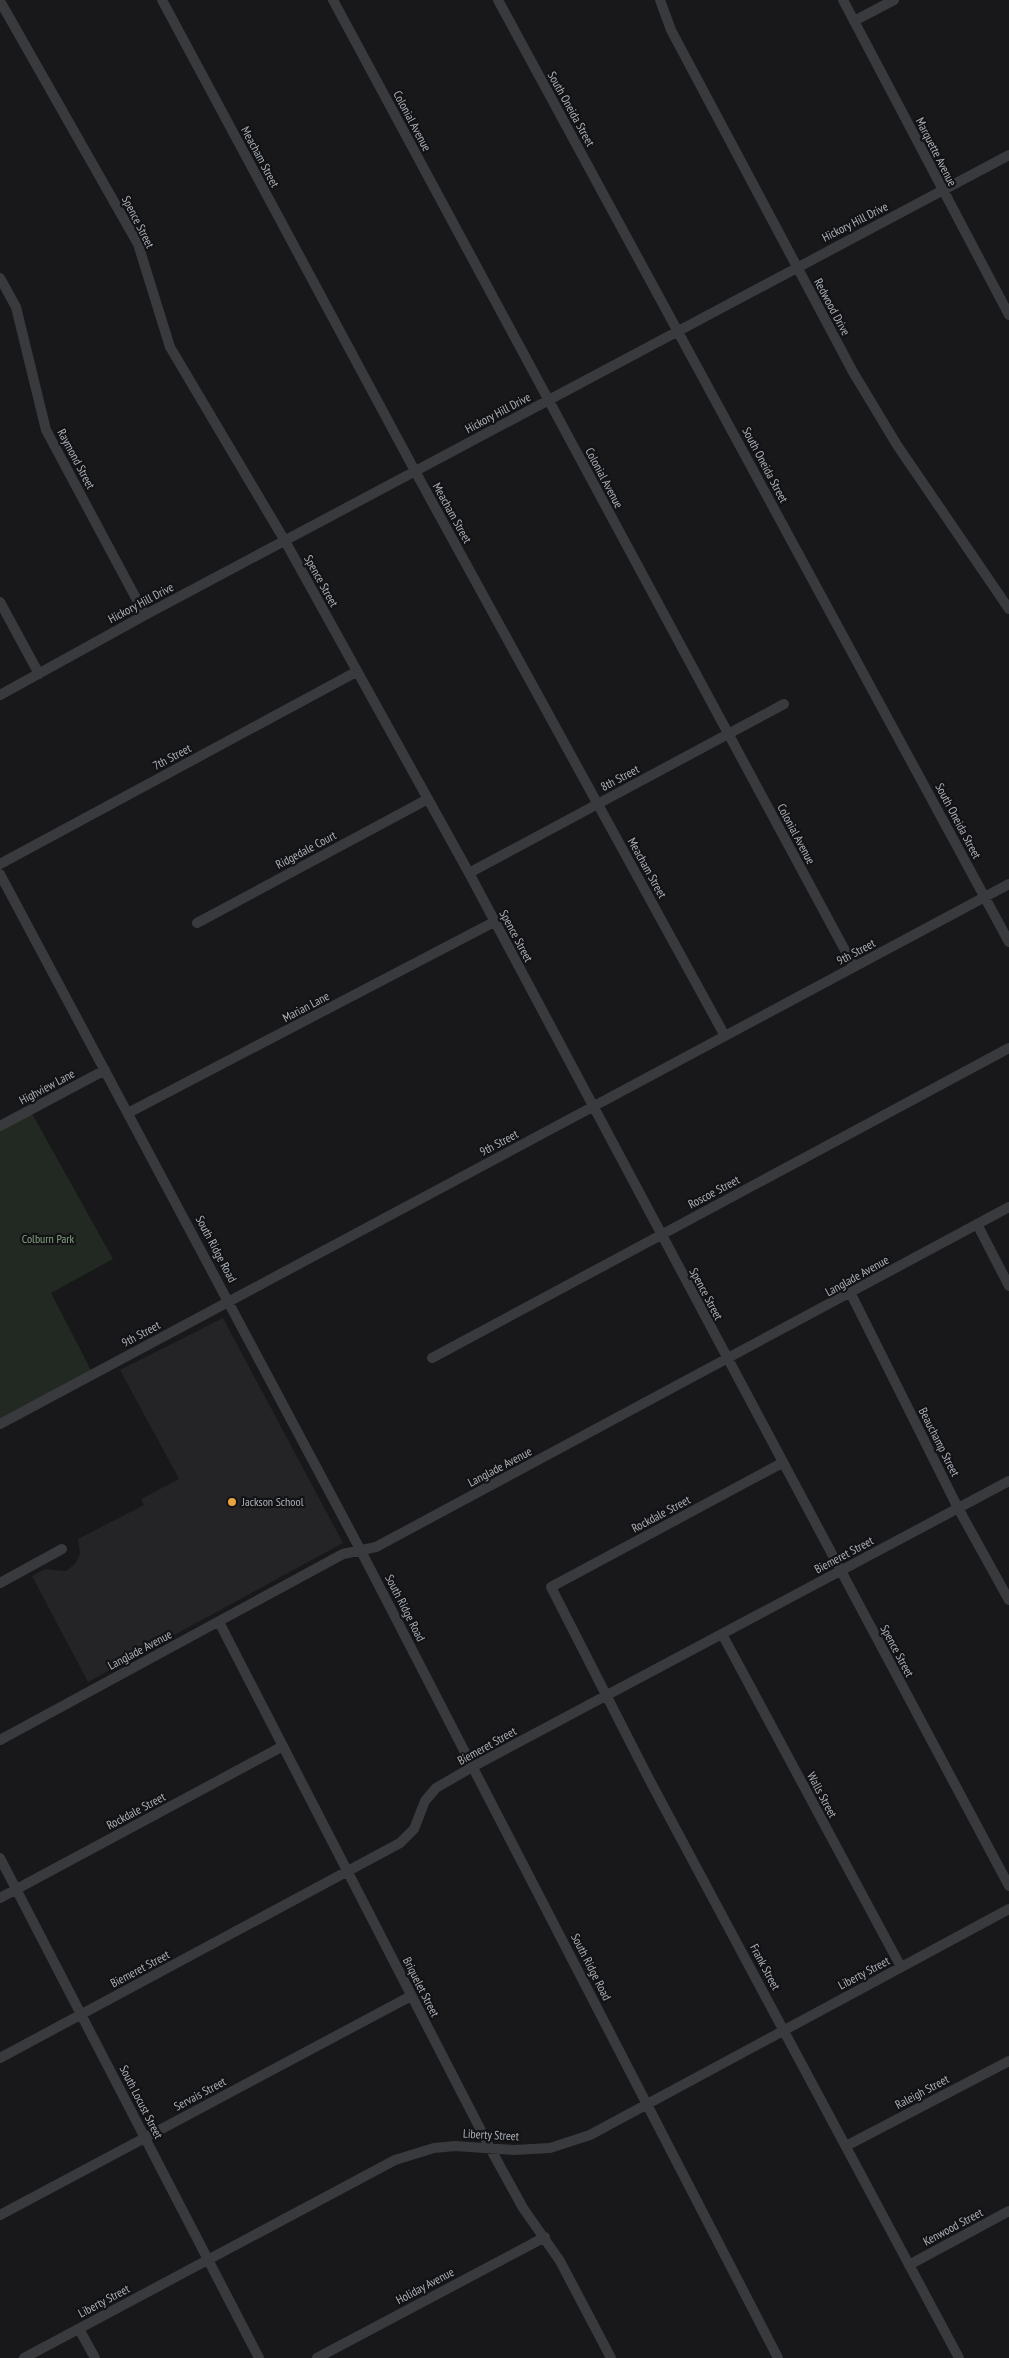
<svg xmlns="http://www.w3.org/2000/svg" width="1009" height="2358" font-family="'PT Sans Narrow',sans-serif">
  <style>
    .built { fill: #242427 }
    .green { fill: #222922 }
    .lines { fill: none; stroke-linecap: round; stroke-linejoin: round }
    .minor { stroke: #393a3e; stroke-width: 10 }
    .poi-dot { fill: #e9a341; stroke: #131315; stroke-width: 2 }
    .labels { text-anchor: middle; stroke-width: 4.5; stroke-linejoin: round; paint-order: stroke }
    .street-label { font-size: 12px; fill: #abb0b9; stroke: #131315 }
    .park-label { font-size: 12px; fill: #83a383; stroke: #131315 }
    .poi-label { font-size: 12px; fill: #abb0b9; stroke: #131315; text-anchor: start }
  </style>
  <rect width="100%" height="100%" fill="#18181a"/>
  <!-- built -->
  <path class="built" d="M223,1318L343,1543L88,1682L32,1576L45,1569L66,1571L75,1564L80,1554L78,1539L144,1505L141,1499L179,1479L120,1370Z"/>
  <!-- green -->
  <path class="green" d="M30,1110L113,1259L51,1293L93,1374L0,1424V1126Z"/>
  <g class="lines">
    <!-- minor -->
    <path class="minor" d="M162,0L415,471L725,1036
      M333,0L854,967
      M498,0L1009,942
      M660,0L671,30L853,372L897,445L1009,609
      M843,0L1009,315
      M0,1L138,244L170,347L285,541L469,873L1009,1886
      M854,21L894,0
      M0,278L16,307L46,430L145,615
      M0,602L39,674
      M0,695L145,615L1009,155
      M0,864L356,672
      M469,873L784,704
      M0,874L361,1551L778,2358
      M197,923L426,800
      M128,1113L494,922
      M0,1126L105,1070
      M977,1224L1009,1286
      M851,1294L958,1508L1009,1600
      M432,1358L1009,1048
      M0,1424L1009,884
      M782,1463L551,1587L649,1779L959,2358
      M0,1583L62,1549
      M219,1622L490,2148L523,2208L560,2261L611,2358
      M722,1634L901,1967
      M0,1740L343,1554L376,1547L1009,1207
      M0,1858L259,2358
      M0,1898L283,1746
      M0,2058L400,1843L414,1829L425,1801L436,1788L474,1766L1009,1481
      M846,2146L1009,2061
      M0,2215L411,1996
      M909,2265L1009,2211
      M79,2329L95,2358
      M24,2358L395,2160L434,2148L455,2146L514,2150L550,2148L590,2135L1009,1909
      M317,2358L545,2237"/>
  </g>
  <!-- markers -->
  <circle class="poi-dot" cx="232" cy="1502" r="5"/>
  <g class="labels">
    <!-- street labels -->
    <g class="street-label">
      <text transform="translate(571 109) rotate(61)" y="4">South Oneida Street</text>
      <text transform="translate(412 121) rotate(62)" y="4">Colonial Avenue</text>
      <text transform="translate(936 152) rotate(63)" y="4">Marquette Avenue</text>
      <text transform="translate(260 157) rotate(62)" y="4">Meacham Street</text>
      <text transform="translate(138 222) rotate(63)" y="4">Spence Street</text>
      <text transform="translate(855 222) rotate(-27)" y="4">Hickory Hill Drive</text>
      <text transform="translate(832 307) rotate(62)" y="4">Redwood Drive</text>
      <text transform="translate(498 413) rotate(-28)" y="4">Hickory Hill Drive</text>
      <text transform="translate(76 459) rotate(62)" y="4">Raymond Street</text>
      <text transform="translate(765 465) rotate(62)" y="4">South Oneida Street</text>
      <text transform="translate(604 478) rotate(62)" y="4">Colonial Avenue</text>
      <text transform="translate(452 513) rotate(61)" y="4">Meacham Street</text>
      <text transform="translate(321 581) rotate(61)" y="4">Spence Street</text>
      <text transform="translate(141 603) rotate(-28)" y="4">Hickory Hill Drive</text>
      <text transform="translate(172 757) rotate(-28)" y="4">7th Street</text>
      <text transform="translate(620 778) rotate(-28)" y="4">8th Street</text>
      <text transform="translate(958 821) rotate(62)" y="4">South Oneida Street</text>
      <text transform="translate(796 834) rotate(62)" y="4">Colonial Avenue</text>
      <text transform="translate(306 850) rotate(-28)" y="4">Ridgedale Court</text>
      <text transform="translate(647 868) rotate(61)" y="4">Meacham Street</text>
      <text transform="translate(516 936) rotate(62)" y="4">Spence Street</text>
      <text transform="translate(856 952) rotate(-28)" y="4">9th Street</text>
      <text transform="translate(306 1007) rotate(-28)" y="4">Marian Lane</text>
      <text transform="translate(47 1087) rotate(-28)" y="4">Highview Lane</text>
      <text transform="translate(499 1143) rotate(-28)" y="4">9th Street</text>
      <text transform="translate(714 1192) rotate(-28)" y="4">Roscoe Street</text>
      <text transform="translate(216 1249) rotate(62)" y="4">South Ridge Road</text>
      <text transform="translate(857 1276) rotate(-29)" y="4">Langlade Avenue</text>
      <text transform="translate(706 1294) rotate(62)" y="4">Spence Street</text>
      <text transform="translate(141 1334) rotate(-28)" y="4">9th Street</text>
      <text transform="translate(939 1442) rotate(63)" y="4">Beauchamp Street</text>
      <text transform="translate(500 1467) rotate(-28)" y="4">Langlade Avenue</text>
      <text transform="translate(661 1514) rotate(-28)" y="4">Rockdale Street</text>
      <text transform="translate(844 1555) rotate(-28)" y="4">Biemeret Street</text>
      <text transform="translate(405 1608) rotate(63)" y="4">South Ridge Road</text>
      <text transform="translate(140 1650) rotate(-28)" y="4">Langlade Avenue</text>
      <text transform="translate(897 1651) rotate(62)" y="4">Spence Street</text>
      <text transform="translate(487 1746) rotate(-29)" y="4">Biemeret Street</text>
      <text transform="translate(822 1795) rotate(62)" y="4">Walls Street</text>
      <text transform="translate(136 1811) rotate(-28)" y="4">Rockdale Street</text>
      <text transform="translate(591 1967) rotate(63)" y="4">South Ridge Road</text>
      <text transform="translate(765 1967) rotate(62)" y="4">Frank Street</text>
      <text transform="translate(140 1969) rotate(-28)" y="4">Biemeret Street</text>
      <text transform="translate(864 1973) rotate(-28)" y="4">Liberty Street</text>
      <text transform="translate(421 1987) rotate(63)" y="4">Briquelet Street</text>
      <text transform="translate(922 2092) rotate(-28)" y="4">Raleigh Street</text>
      <text transform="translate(200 2094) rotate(-28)" y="4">Servais Street</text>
      <text transform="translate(141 2102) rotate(63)" y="4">South Locust Street</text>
      <text transform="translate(491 2135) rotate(3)" y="4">Liberty Street</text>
      <text transform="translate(953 2227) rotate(-28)" y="4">Kenwood Street</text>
      <text transform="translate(425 2286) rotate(-28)" y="4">Holiday Avenue</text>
      <text transform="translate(104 2301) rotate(-28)" y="4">Liberty Street</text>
    </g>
    <!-- park labels -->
    <g class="park-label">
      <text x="48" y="1243">Colburn Park</text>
    </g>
    <!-- poi labels -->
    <g class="poi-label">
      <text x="242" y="1506">Jackson School</text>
    </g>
  </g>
</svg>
